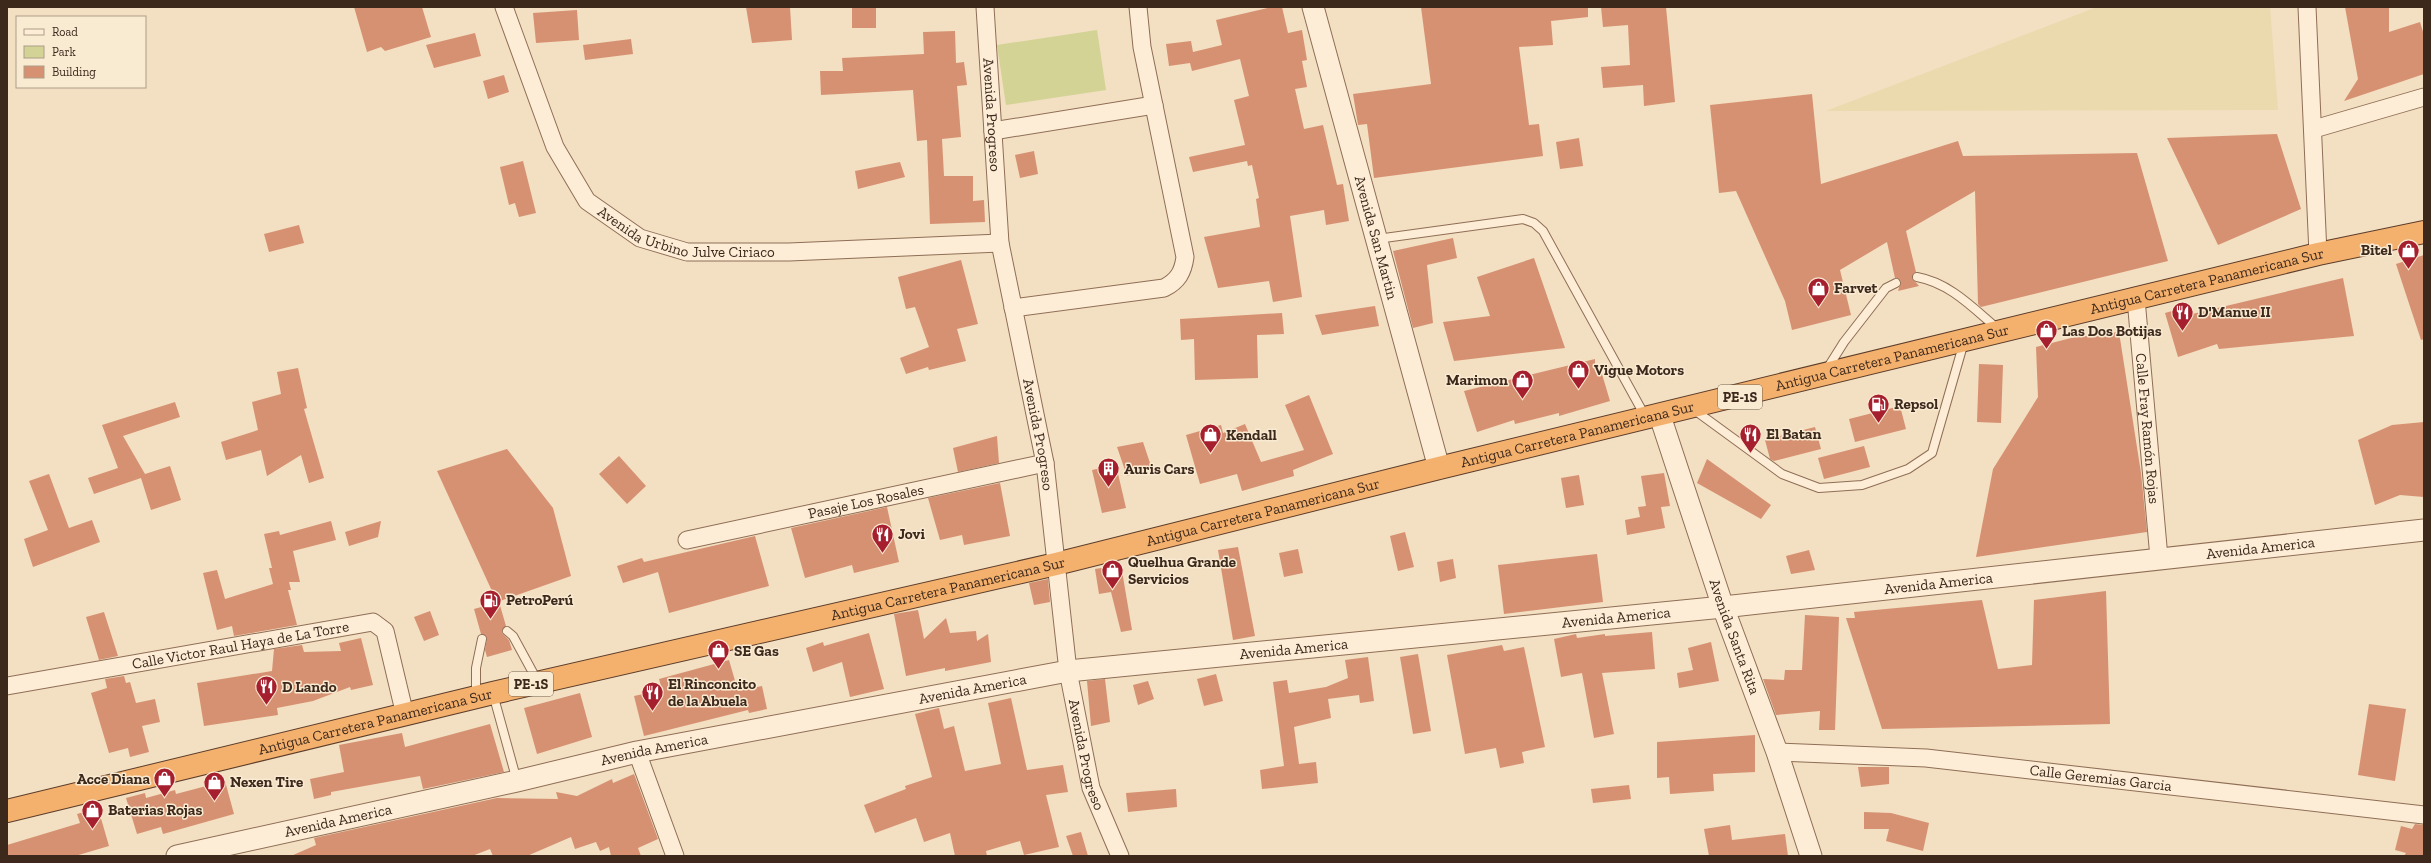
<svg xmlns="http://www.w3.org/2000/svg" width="2431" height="863" font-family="'Zilla Slab',serif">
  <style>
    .farmland { fill: #eadaad }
    .green { fill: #d2d394 }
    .building { fill: #d69172 }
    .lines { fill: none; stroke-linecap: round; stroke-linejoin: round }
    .service-casing { stroke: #8f6e56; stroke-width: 10 }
    .minor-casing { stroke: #8f6e56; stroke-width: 19 }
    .tertiary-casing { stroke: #8f6e56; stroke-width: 23 }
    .trunk-casing { stroke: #5c3d2b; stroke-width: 24 }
    .service { stroke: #fdedd6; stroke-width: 8 }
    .minor { stroke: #fdedd6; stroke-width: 17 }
    .tertiary { stroke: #fdedd6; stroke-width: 21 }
    .trunk { stroke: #f4b16e; stroke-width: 22 }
    .labels { text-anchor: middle; stroke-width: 3; stroke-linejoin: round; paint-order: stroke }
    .shield { fill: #f9ead2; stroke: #756353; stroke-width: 1 }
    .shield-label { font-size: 14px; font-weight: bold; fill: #3d291c }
    .street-label { font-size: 15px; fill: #3d291c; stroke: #f9ead2 }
    .poi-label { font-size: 15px; font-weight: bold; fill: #3d291c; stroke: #f9ead2; text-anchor: start }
  </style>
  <rect width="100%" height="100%" fill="#f3dfc1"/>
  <!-- farmland -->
  <path class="farmland" d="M2097,7H2270L2278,110L1826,111Z"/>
  <!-- green -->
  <path class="green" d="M1097,30L1106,90L1006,105L997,45Z"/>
  <!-- building -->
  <path class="building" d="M354,7H422L431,37L385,51L381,47L367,52Z
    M746,7H790L792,40L752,43Z
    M852,7H876V28H852Z
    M1272,7H1282L1288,33L1302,30L1307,60L1302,61L1307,87L1295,89L1304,129L1323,125L1337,185L1343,184L1349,221L1326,225L1324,210L1290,216L1302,297L1273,302L1269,281L1218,288L1204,237L1260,227L1256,199L1259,198L1252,165L1248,166L1247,161L1193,172L1189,157L1245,145L1234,100L1249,96L1240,59L1192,71L1190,63L1169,66L1166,44L1191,41L1193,52L1222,45L1216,20Z
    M1421,7H1588V17L1551,21L1553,45L1519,47L1529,125L1539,124L1543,156L1374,178L1367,124L1358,125L1353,94L1431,84Z
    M1601,7H1666L1675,102L1644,106L1643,85L1603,88L1601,67L1630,65L1628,25L1603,27Z
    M2345,7H2389V32L2420,22L2424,35V74L2344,101L2358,79Z
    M577,10L579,40L536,43L533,13Z
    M955,31L956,63L964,62L967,85L957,86L961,137L942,139L944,176H973V201L984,200L985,222L930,224L927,140L917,141L913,90L821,95L820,71H843L842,58L924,54L923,32Z
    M475,33L481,56L434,68L426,45Z
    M631,39L633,54L585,60L583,45Z
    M504,75L509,92L488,99L483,81Z
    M1812,94L1821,184L1958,141L1963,156L2137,153L2168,261L1981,307L1978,304L1975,191L1906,231L1916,272L1912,278L1919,286L1898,291L1901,281L1895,278L1887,242L1840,270L1851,315L1792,330L1785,301L1736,191L1719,193L1710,105Z
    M2277,134L2301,209L2218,245L2167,138Z
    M1579,138L1583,166L1560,169L1556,142Z
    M1034,151L1038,174L1020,178L1015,155Z
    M523,161L536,213L519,217L515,203L509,205L500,167Z
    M900,162L905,177L858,189L855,171Z
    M299,225L304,243L269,252L264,234Z
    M1453,238L1457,258L1427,265L1433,323L1413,328L1393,251Z
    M2424,255V339L2421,340L2396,264Z
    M1534,258L1565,348L1454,361L1443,322L1490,316L1477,277Z
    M961,260L978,324L957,329L966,361L929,370L928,367L906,374L900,358L929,347L915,307L906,309L898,277Z
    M2343,278L2354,336L2219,349L2217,344L2178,357L2165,313L2186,307L2188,315Z
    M1375,306L1379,326L1322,335L1315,315Z
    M1282,313L1284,334L1257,335L1258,378L1195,380L1194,339L1181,340L1180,319Z
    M2119,332L2141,473L2147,532L1976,557L1993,469L2038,397L2036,347L2071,338Z
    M1595,359V365L1599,364L1610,401L1559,416V413L1515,424L1514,420L1477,432L1464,391Z
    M1979,364L2003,365L2001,423L1977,422Z
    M298,368L307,408L304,409L324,478L309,483L301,455L267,476L261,450L226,460L221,442L258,430L252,402L281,394L277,372Z
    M1309,395L1333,454L1293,470L1294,476L1242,491L1237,474L1200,484L1186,435L1221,425L1223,433L1245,424L1261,462L1304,450L1285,405Z
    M175,402L180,417L123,436L145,474L170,466L181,500L151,510L141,478L94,494L88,478L118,468L102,425Z
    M1900,406L1906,429L1855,442L1849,419Z
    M2424,422V497L2400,495L2375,505L2358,440L2392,425Z
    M1815,427L1821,449L1774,461L1770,459L1765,440Z
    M997,436L999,463L958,472L953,448Z
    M1143,442L1152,469L1127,476L1117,447Z
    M1864,446L1870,467L1824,479L1818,458Z
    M507,449L553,508L571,576L497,602L437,471Z
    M619,456L646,486L627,504L599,474Z
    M1707,459L1771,505L1761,519L1697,483Z
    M1116,465L1126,508L1102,513L1092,470Z
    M1664,473L1670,506L1661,507L1665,528L1627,535L1625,520L1640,517L1638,507L1646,506L1641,476Z
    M49,474L69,528L92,520L100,542L33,567L24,539L48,530L29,481Z
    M1579,475L1584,505L1566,508L1561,478Z
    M1000,483L1010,536L964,545L962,535L940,540L928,498Z
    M887,507L899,562L854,573L852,565L805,578L791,528Z
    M331,521L336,540L293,551L300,582H289L291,590H288L297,625L234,636L232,626L217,630L203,573L217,570L225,599L273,584L269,568H272L264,534L279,531L280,535Z
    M381,521L378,537L349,546L345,532Z
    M1405,532L1414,567L1398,571L1390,536Z
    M755,536L769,586L669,613L658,572L623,583L617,566L642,558L644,562Z
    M1238,547L1255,636L1233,640L1218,550Z
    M1298,549L1303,573L1284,577L1279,553Z
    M1809,550L1815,570L1791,574L1786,556Z
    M1597,554L1603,602L1504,614L1498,565Z
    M1453,559L1456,578L1440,582L1437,562Z
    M1121,565L1132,630L1121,632L1111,592L1099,594L1095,569Z
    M1048,579L1050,602L1034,605L1029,583Z
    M2106,591L2110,724L1882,729L1846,618H1855L1854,612L1982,600L1998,669L2032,665L2034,600Z
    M499,602L506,626L502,633L509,640L512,650L487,657L485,650L487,638L481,634L474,609Z
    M918,610L924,639L946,618L950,633L976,631L977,641L988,634L991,662L945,671V668L906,676L894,614Z
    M430,611L439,635L424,641L414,617Z
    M104,612L118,656L99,660L86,617Z
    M1805,615L1839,617L1835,730H1819L1820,711L1776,715L1763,679L1784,680L1785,670H1802Z
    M1652,632L1655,669L1602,673L1614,734L1594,738L1582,673L1561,677L1554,639L1576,634L1577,638L1605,634V636Z
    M869,633L884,689L850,697L842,662L813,672L806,648L823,642L824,646Z
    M361,638L373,685L351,690L350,687L313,701L277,708L278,715L204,726L197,683L272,671L274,649L302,645L304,652L341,651L339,643Z
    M1711,642L1719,681L1679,688L1677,673L1693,670L1688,648Z
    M1502,645L1504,651L1524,647L1545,747L1522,752L1524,763L1500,768L1496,748L1465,754L1447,655Z
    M1418,654L1431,731L1413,734L1400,657Z
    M1368,657L1374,701L1360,703L1359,695L1328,699L1331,718L1294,727L1299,764L1316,762L1318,783L1262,789L1260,770L1284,766L1273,682L1287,680L1289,693L1326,687L1348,678L1345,660Z
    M729,660L738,691L762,686L767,709L749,713L748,710L644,736L634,696L662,690L659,679Z
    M1216,674L1223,701L1204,706L1197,679Z
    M124,676L126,683L130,682L136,703L155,699L160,722L142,726L149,752L130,757L128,748L109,753L91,693L107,688L105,679Z
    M1105,679L1110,722L1091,726L1087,681Z
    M1148,681L1154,699L1138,705L1133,685Z
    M580,693L592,737L537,754L524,708Z
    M1011,698L1027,770L1063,765L1068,792L1046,795L1059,847L1024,855L1020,841L986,851L987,856H955L950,833L924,842L916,818L875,833L864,805L906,789L905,786L932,777L915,714L939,708L944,729L954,726L965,771L1001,764L988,703Z
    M2369,704L2406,709L2395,781L2358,775Z
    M490,724L504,772L423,789L420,776L331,792V795L314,799L310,779L344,772L339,745L402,733L405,747Z
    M1755,735V772L1713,774L1714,791L1670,794L1669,777L1657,778V742Z
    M1858,767H1889V784L1861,787Z
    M634,774L658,839L638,848L641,856H611L609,847L600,851L596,842L575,849L571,837L527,856H493L490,849L472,856H291L316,845L314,838L497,798L558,799L556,792L577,796L612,779L613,783Z
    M225,781L234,814L163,834L161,827L137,834L126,798L145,793L146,798L175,790L176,794Z
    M1629,785L1631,799L1593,803L1591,789Z
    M1176,789L1177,807L1128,812L1126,793Z
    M98,808L109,846L75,856H7V845L80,823L77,814Z
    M1864,812L1891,813L1929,823L1923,851L1886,841L1889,829H1864Z
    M2415,824L2424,825V856H2404L2406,853L2395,850L2401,826L2412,829Z
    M1730,825L1732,840L1785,834L1788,856H1709L1704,829Z
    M1081,832L1088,856H1073L1066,836Z"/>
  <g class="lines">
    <defs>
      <path id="service" d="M1377,239L1523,219L1534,223L1543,231L1645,416
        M1917,277C1950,283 1973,308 1998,329
        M1827,369L1844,342L1886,288L1896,283
        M1693,409L1782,474L1819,488L1862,485L1908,469L1932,453L1964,342
        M507,631L513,636L538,682
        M493,694L517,781
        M476,696V668L482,639"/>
      <g id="minor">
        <path id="s1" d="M504,7L555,147L587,201L640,238L687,252H789L1000,243"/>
        <path id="s2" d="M985,7L1000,243L1045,463L1068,671L1091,788L1120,856"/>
        <path d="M2307,7L2318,254"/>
        <path d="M2314,129L2424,97"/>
        <path d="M993,131L1154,105"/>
        <path id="s3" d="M2136,299L2159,558"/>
        <path d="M1013,308L1164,288C1178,281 1183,272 1185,257L1142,47L1138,7"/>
        <path id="s4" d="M687,540L1045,463"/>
        <path id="s5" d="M7,686L373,622L385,631L405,715"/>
        <path d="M637,752L675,856"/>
        <path id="s6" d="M1777,752L1926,758L2424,815"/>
      </g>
      <g id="tertiary">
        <path id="s7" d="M1313,7L1439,468"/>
        <path id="s8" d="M1660,416L1723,607L1777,752L1811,856"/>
        <path id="s9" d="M177,856L517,781L637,752L1068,671L1723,607L2424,530"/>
      </g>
      <g id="trunk">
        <path id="s10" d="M7,811L493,693L1056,564L1439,468L2318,254L2424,232"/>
      </g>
    </defs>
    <!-- service casing -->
    <use href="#service" class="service-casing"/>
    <!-- minor casing -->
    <use href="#minor" class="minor-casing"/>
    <!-- tertiary casing -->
    <use href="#tertiary" class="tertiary-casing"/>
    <!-- trunk casing -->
    <use href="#trunk" class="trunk-casing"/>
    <!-- service -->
    <use href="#service" class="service"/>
    <!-- minor -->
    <use href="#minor" class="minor"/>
    <!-- tertiary -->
    <use href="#tertiary" class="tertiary"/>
    <!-- trunk -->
    <use href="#trunk" class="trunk"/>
  </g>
  <!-- icons -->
  <defs>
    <symbol id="shop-pin" viewBox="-11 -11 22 30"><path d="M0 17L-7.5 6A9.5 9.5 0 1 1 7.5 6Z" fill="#a61f2e" stroke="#f9ead2"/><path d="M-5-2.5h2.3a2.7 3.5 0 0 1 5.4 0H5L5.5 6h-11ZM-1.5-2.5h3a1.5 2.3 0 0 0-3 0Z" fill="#fff"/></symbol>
    <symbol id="restaurant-pin" viewBox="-11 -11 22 30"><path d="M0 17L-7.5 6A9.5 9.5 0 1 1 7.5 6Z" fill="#a61f2e" stroke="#f9ead2"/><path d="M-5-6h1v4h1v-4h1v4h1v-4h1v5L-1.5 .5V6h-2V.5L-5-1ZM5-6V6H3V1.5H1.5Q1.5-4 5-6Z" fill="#fff"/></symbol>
    <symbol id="fuel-pin" viewBox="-11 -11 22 30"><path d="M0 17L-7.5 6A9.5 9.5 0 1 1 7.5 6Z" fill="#a61f2e" stroke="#f9ead2"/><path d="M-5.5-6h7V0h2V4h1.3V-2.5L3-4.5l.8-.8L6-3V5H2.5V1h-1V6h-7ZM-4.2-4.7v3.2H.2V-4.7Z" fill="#fff"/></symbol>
    <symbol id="building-pin" viewBox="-11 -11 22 30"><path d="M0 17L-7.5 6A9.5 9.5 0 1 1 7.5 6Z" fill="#a61f2e" stroke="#f9ead2"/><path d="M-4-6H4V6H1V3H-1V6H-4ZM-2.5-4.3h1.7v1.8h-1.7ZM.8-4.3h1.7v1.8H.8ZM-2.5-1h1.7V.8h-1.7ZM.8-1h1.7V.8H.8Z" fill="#fff"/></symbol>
  </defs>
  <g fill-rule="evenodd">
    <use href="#shop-pin" x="2396" y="238" width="25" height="34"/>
    <use href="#shop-pin" x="1806" y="276" width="25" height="34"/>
    <use href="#restaurant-pin" x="2170" y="300" width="25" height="34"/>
    <use href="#shop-pin" x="2034" y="318" width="25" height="34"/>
    <use href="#shop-pin" x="1566" y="358" width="25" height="34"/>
    <use href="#shop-pin" x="1510" y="368" width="25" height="34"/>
    <use href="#fuel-pin" x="1866" y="392" width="25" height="34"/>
    <use href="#restaurant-pin" x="1738" y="422" width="25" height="34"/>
    <use href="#shop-pin" x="1198" y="422" width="25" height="34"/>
    <use href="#building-pin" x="1096" y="456" width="25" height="34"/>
    <use href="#restaurant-pin" x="870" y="522" width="25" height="34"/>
    <use href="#shop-pin" x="1100" y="558" width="25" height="34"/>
    <use href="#fuel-pin" x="478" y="588" width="25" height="34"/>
    <use href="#shop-pin" x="706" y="638" width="25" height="34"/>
    <use href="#restaurant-pin" x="254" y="674" width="25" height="34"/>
    <use href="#restaurant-pin" x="640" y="680" width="25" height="34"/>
    <use href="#shop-pin" x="152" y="766" width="25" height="34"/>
    <use href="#shop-pin" x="202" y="770" width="25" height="34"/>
    <use href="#shop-pin" x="80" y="798" width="25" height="34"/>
  </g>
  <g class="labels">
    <!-- shield labels -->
    <g class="shield">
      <rect x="1718" y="385" width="44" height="24" rx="3"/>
      <rect x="509" y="672" width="44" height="24" rx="3"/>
    </g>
    <g class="shield-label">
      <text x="1740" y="402">PE-1S</text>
      <text x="531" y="689">PE-1S</text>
    </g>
    <!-- street labels -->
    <g class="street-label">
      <text dy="5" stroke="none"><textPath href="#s2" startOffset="108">Avenida Progreso</textPath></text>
      <text dy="5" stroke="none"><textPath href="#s1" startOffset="320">Avenida Urbino Julve Ciriaco</textPath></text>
      <text dy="5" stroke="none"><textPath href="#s7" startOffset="239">Avenida San Martin</textPath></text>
      <text dy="5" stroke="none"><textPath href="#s10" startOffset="2263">Antigua Carretera Panamericana Sur</textPath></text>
      <text dy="5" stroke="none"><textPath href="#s10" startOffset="1939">Antigua Carretera Panamericana Sur</textPath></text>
      <text dy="5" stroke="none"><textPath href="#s3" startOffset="130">Calle Fray Ramón Rojas</textPath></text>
      <text dy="5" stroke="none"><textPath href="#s2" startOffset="432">Avenida Progreso</textPath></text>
      <text dy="5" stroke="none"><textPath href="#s10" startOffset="1615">Antigua Carretera Panamericana Sur</textPath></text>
      <text dy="5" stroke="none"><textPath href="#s4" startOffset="183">Pasaje Los Rosales</textPath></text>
      <text dy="5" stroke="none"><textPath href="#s10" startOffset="1291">Antigua Carretera Panamericana Sur</textPath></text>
      <text dy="5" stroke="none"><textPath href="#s9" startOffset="2109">Avenida America</textPath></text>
      <text dy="5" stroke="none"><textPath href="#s9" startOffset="1785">Avenida America</textPath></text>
      <text dy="5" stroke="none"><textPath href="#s10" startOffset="967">Antigua Carretera Panamericana Sur</textPath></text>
      <text dy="5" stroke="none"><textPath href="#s9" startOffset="1461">Avenida America</textPath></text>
      <text dy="5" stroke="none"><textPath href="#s8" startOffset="233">Avenida Santa Rita</textPath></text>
      <text dy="5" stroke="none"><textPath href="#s5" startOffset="237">Calle Victor Raul Haya de La Torre</textPath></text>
      <text dy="5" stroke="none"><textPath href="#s9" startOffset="1137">Avenida America</textPath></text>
      <text dy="5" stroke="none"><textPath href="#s9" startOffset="813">Avenida America</textPath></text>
      <text dy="5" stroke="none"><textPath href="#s10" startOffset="379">Antigua Carretera Panamericana Sur</textPath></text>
      <text dy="5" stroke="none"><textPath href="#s9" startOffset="489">Avenida America</textPath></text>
      <text dy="5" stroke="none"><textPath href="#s2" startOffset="756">Avenida Progreso</textPath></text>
      <text dy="5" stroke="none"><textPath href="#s6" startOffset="325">Calle Geremias Garcia</textPath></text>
      <text dy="5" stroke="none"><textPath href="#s9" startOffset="165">Avenida America</textPath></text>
    </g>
    <!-- poi labels -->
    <g class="poi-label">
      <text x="2392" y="255" text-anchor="end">Bitel</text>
      <text x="1834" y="293">Farvet</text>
      <text x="2198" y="317">D'Manue II</text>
      <text x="2062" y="336">Las Dos Botijas</text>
      <text x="1594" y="375">Vigue Motors</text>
      <text x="1508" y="385" text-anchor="end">Marimon</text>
      <text x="1894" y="409">Repsol</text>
      <text x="1766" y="439">El Batan</text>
      <text x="1226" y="440">Kendall</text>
      <text x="1124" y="474">Auris Cars</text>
      <text x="898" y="539">Jovi</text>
      <text x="1128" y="567">Quelhua Grande<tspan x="1128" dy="17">Servicios</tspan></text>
      <text x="506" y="605">PetroPerú</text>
      <text x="734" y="656">SE Gas</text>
      <text x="668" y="689">El Rinconcito<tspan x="668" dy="17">de la Abuela</tspan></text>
      <text x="282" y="692">D Lando</text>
      <text x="150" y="784" text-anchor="end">Acce Diana</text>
      <text x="230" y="787">Nexen Tire</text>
      <text x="108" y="815">Baterias Rojas</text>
    </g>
  </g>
  <!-- border -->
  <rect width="2431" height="863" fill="none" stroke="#3d291c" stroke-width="16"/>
  <!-- legend -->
  <rect x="16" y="16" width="130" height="72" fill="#f9ead2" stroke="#ae9d89"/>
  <rect x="24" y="29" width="20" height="6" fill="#fdedd6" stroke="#ae9d89"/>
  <text x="52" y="36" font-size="12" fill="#3d291c">Road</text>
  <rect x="24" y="46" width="20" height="12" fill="#d2d394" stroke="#ae9d89"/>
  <text x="52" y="56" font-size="12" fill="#3d291c">Park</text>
  <rect x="24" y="66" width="20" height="12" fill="#d69172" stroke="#ae9d89"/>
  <text x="52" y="76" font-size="12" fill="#3d291c">Building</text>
</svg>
